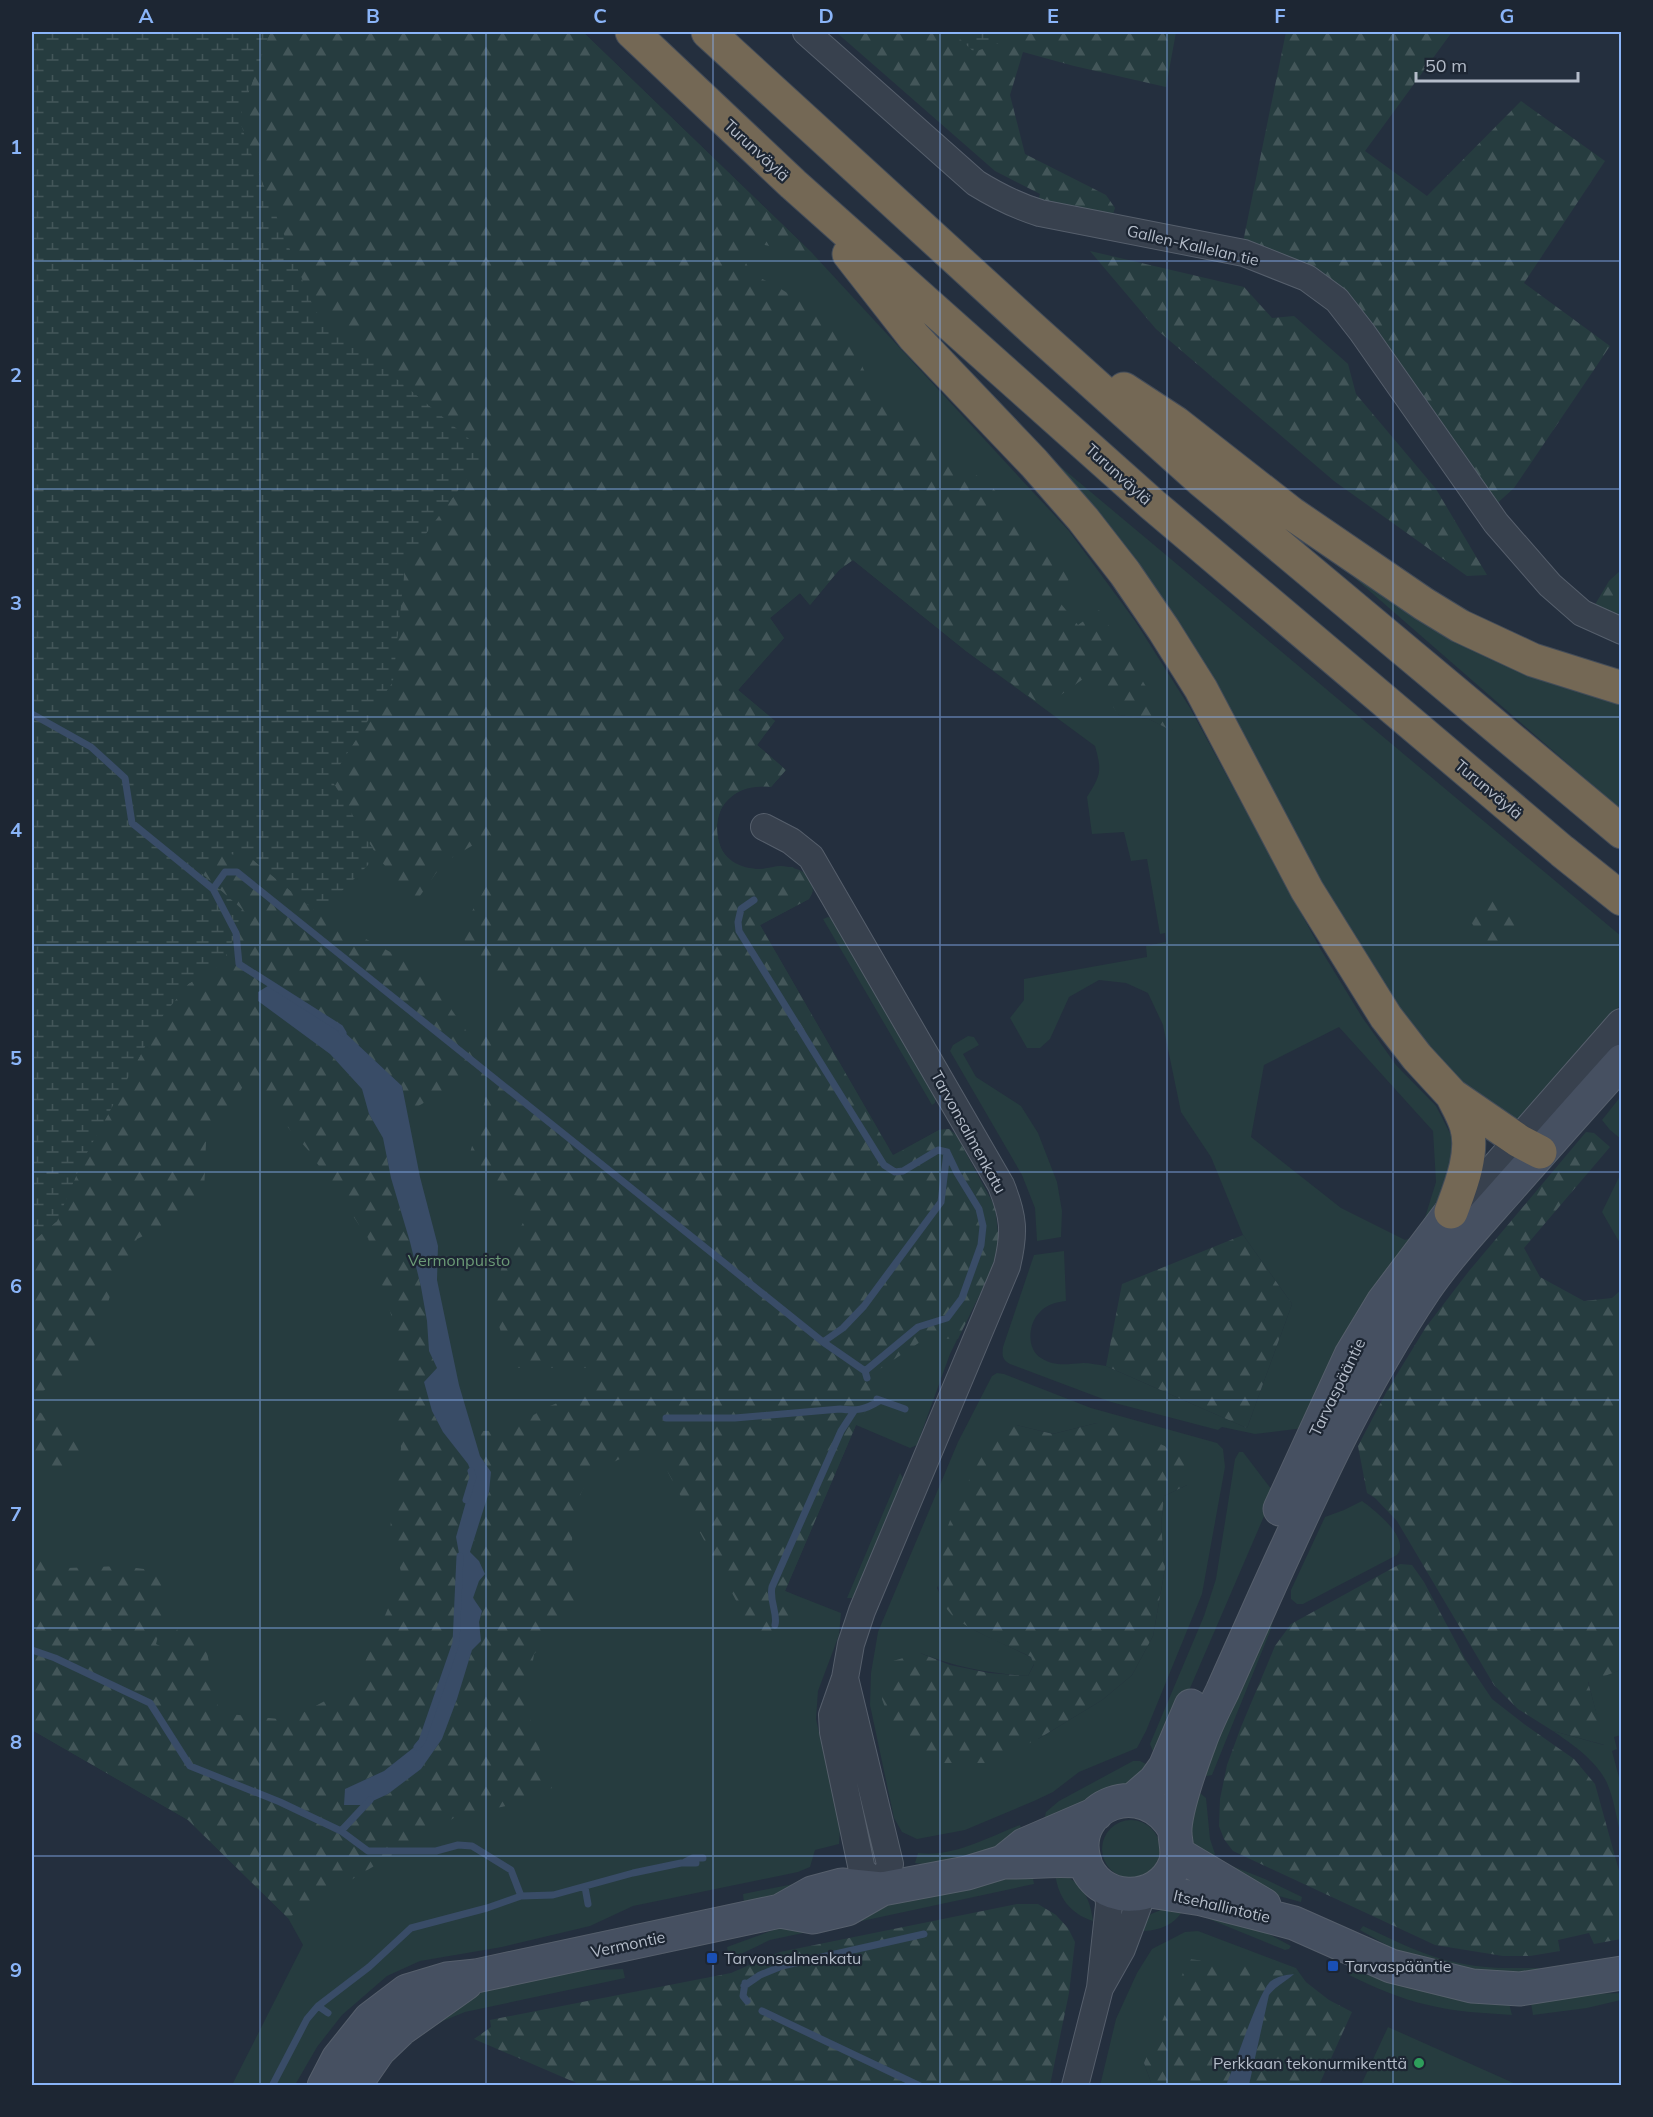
<svg xmlns="http://www.w3.org/2000/svg" width="1653" height="2117" font-family="Mulish,sans-serif">
  <style>
    .green { fill: #263c3f; fill-rule: evenodd }
    .forest { fill: url(#forest-firs); fill-rule: evenodd }
    .wetland { fill: url(#wetland-marsh) }
    .water { fill: #394c67 }
    .lines { fill: none; stroke-linecap: round; stroke-linejoin: round }
    .stream { stroke: #394c67; stroke-width: 7 }
    .minor-casing { stroke: #565f6c; stroke-width: 28 }
    .tertiary-casing { stroke: #565f6c; stroke-width: 34 }
    .secondary-casing { stroke: #565f6c; stroke-width: 35 }
    .motorway-casing { stroke: #434c59; stroke-width: 35 }
    .minor { stroke: #38414e; stroke-width: 26 }
    .tertiary { stroke: #38414e; stroke-width: 32 }
    .secondary { stroke: #465061; stroke-width: 33 }
    .motorway { stroke: #746855; stroke-width: 33 }
    .grid { fill: none; stroke: #8ab4f8; stroke-width: 1.5; stroke-opacity: 0.55 }
    .transit-dot { fill: #1a4fb4; stroke: #1d2633; stroke-width: 2 }
    .leisure-dot { fill: #2e9e5b; stroke: #1d2633; stroke-width: 2 }
    .labels { text-anchor: middle; stroke-width: 4.5; stroke-linejoin: round; paint-order: stroke }
    .street-label { font-size: 16px; fill: #b4bcc9; stroke: #1d2633 }
    .park-label { font-size: 16px; fill: #6b9a76; stroke: #1d2633 }
    .poi-label { font-size: 16px; fill: #b4bcc9; stroke: #1d2633; text-anchor: start }
    .neatline { fill: none; stroke: #8ab4f8; stroke-width: 2 }
    .grid-label { font-size: 20px; text-anchor: middle; font-weight: bold; fill: #8ab4f8 }
  </style>
  <defs>
    <pattern id="forest-firs" width="22" height="20" patternUnits="userSpaceOnUse" patternTransform="scale(1.5)"><rect width="22" height="20" fill="#263c3f"/><path d="M5 1l3.5 6h-7zM16 11l3.5 6h-7z" fill="#435659"/></pattern>
    <pattern id="wetland-marsh" width="20" height="14" patternUnits="userSpaceOnUse" patternTransform="scale(1.5)"><rect width="20" height="14" fill="#263c3f"/><path d="M1 5h8M5 5V1M11 12h8M15 12V8" fill="none" stroke="#435659"/></pattern>
  </defs>
  <rect width="100%" height="100%" fill="#242f3e"/>
  <!-- green -->
  <path class="green" d="M32,32H583L813,254L1069,531L1135,621L1190,708L1321,950L1362,1017L1396,1065L1436,1106L1452,1137V1165L1441,1198L1423,1224L1436,1182L1433,1131L1339,1027L1264,1065L1251,1137L1341,1208L1405,1240L1417,1235L1304,1428L1255,1434L1222,1427L1218,1430L1111,1402L1010,1364C1002,1359 1002,1356 1003,1347L1034,1255L1064,1251L1066,1301C1056,1302 1046,1305 1040,1312C1028,1323 1026,1349 1041,1358C1055,1367 1067,1364 1083,1363C1090,1363 1099,1365 1106,1366L1247,1428L1292,1304L1243,1235L1211,1157L1181,1112L1163,1025L1148,993L1126,983L1099,980L1069,997L1050,1039L1040,1048H1027L1010,1018L1024,1000V979L1147,957L1146,946L1166,942L1165,933L1160,934L1147,859L1131,861L1124,832L1092,834L1087,797C1101,775 1102,771 1095,746L966,651L853,560L839,570L810,605L800,593L770,618L784,638L738,690L775,721L757,745L786,770L771,787C756,785 743,787 731,797C710,813 713,853 737,865C753,873 775,866 793,867L813,891L809,899L760,925L893,1155L939,1130L949,1129L956,1135L995,1207L994,1265L950,1354L917,1445L910,1448L856,1425L785,1591L841,1613L839,1635L818,1691L816,1719L837,1812L840,1830L839,1844L815,1850L810,1867L798,1872L633,1906L590,1926L502,1947L420,1961L387,1976L342,2015L317,2047L295,2085H232L303,1945L288,1918L188,1820L32,1730ZM1078,626L1173,731L1149,719L1119,715Z
    M1049,460L1055,462L1621,936V1004L1516,1131L1509,1129L1423,1044Z
    M1342,567L1482,653L1561,687L1621,702V810Z
    M828,917L834,919L936,1095L935,1103L932,1105L823,919Z
    M968,1036L974,1037L979,1045L963,1054L976,1077L1021,1106L1038,1133L1057,1182L1062,1211L1061,1237L1037,1241L1035,1208L1022,1175L950,1051L953,1045Z
    M1621,1096V1139L1610,1130L1602,1120Z
    M1621,1173V1245L1602,1212Z
    M997,1373L1004,1374L1091,1408L1217,1443L1223,1449L1225,1467L1202,1594L1146,1731L1137,1748L1079,1772L1053,1792L1034,1801L965,1830L917,1839L902,1832L894,1818L870,1705L871,1673L878,1632L958,1442L992,1376ZM1097,1423L1187,1485L1164,1496L1161,1525L1165,1568L1153,1636L1132,1675L1102,1700L1038,1739L920,1653C958,1668 988,1673 1028,1676L1034,1664L1031,1657L976,1631L950,1613L937,1588L1016,1425L1053,1434Z
    M1239,1452H1243L1274,1493L1160,1758L1154,1754L1150,1744L1204,1616L1216,1579L1235,1459Z
    M900,1473L903,1478L902,1485L856,1596L852,1598H847Z
    M1362,1501C1375,1510 1411,1539 1397,1555L1303,1604H1297L1291,1599V1590L1325,1517L1344,1510Z
    M1279,1593L1271,1629L1212,1775L1201,1777Z
    M1621,1670V1735L1614,1737L1617,1749L1612,1751L1621,1785V1837C1617,1820 1614,1799 1607,1783C1596,1760 1573,1745 1553,1731L1604,1745L1588,1681Z
    M1133,1761H1140L1154,1768L1140,1782L1044,1820L1046,1812L1059,1801Z
    M1194,1788L1206,1798L1210,1839L1215,1854L1209,1866L1198,1857L1187,1829Z
    M1102 1849a29 29 0 1 1 58 0a29 29 0 1 1-58 0Z
    M1020,1825L1024,1836C991,1849 951,1870 915,1863L918,1853C952,1858 989,1837 1020,1825Z
    M1232,1866L1265,1879L1302,1897L1301,1902L1267,1893L1225,1869Z
    M1032,1872L1034,1884L848,1924L845,1915Z
    M1055,1872C1080,1879 1090,1896 1093,1921C1070,1914 1057,1896 1055,1872Z
    M804,1882L791,1893L744,1903L743,1894Z
    M1171,1906L1185,1907C1175,1926 1157,1932 1136,1931L1151,1914Z
    M1204,1915L1261,1930L1291,1946L1289,1949L1285,1950L1209,1919Z
    M815,1921L817,1930L770,1940L743,1953L729,1957L727,1947L776,1929Z
    M1363,1926C1394,1940 1425,1957 1459,1963C1486,1969 1513,1968 1539,1968L1536,1979L1420,1964L1360,1930Z
    M1198,1931L1296,1968L1308,1985L1293,1972L1144,2063L1152,2085L1100,2086L1116,2019L1137,1973L1152,1949L1185,1932Z
    M623,1969L625,1978L465,2012L443,2021L411,2041L475,1994L561,1971Z
    M1351,1972L1509,2003L1512,2015C1484,2013 1455,2012 1428,2005C1400,1999 1374,1987 1349,1975Z
    M1621,1993V2000L1587,2008L1533,2015L1531,2003L1592,1994Z
    M1388,2027L1518,2085H1361Z"/>
  <!-- forest -->
  <path class="forest" d="M270,32H583L813,254L754,243L744,247L741,253L751,273L781,289L818,312L856,353L870,383L901,424L930,440L992,487L1071,578L1053,594L1078,625L1099,610L1174,732L1149,719L1119,715L1090,674L1044,707L966,651L853,560L839,570L810,605L800,593L770,618L784,638L738,690L775,721L757,745L786,770L771,787C754,785 736,789 725,803C717,813 716,826 718,838C721,860 742,870 763,869C769,868 775,866 781,866C801,868 822,876 809,899L760,925L893,1156L939,1130L949,1129L956,1135L995,1207L999,1242L994,1265L958,1339L926,1338L874,1373L867,1409L856,1425L785,1591L794,1595L788,1618L776,1638L763,1639L748,1623L653,1444C642,1449 598,1468 592,1475C564,1507 572,1571 577,1609L534,1654L526,1706L552,1788L506,1806L457,1816L288,1918L188,1820L32,1730V1550L67,1568L121,1566L144,1569L166,1581L168,1586L166,1606L156,1644L162,1647L188,1617L205,1642L219,1713L289,1720L355,1685L402,1576L390,1529L401,1448L394,1396L393,1321L368,1238L308,1150L246,1080L232,1107L206,1142L204,1194L181,1217L137,1239L110,1296L93,1351L32,1400V1242L57,1221L82,1162L159,1021L188,984L222,964L236,933L253,920L199,871L218,851L252,859L319,914L424,970L474,1042L519,1002L459,934L498,866L490,835L443,863L415,903L377,856L331,779L393,681L405,565L430,528L386,369L315,311L253,159L239,119ZM258,1001L402,1086L408,1112L479,1071L485,1101L468,1160L495,1192L535,1199L502,1264L494,1311L513,1368H608L572,1397L545,1408L509,1430L482,1431L470,1423L480,1456L491,1472L489,1492L470,1552L479,1561V1581L473,1598L482,1612L479,1622L481,1641L472,1650L457,1699L442,1739L421,1769L388,1794L364,1805H344L345,1789L384,1771L422,1741L456,1643L460,1559L456,1537L473,1477L468,1464L443,1432L432,1411L424,1382L437,1368L429,1351L427,1321L421,1287L410,1242L391,1178L383,1138L369,1114L362,1089L330,1054Z
    M836,32H1176L1166,87L1074,66L1023,52L1010,95L1025,154L1106,195L1115,208L1111,220L1037,205L1040,194L995,171Z
    M1286,32H1452L1365,151L1427,196L1521,101L1605,161L1524,283L1610,346L1514,488L1493,507L1326,276L1243,242Z
    M1090,251L1244,287L1272,318L1294,316L1348,364L1356,394L1436,489L1487,575L1467,576L1334,481L1156,329Z
    M1621,570V618L1593,608L1609,581Z
    M1496,892L1508,902L1522,924L1512,942C1485,945 1482,941 1469,918L1476,906L1487,904Z
    M1586,1132L1594,1133L1610,1147L1524,1248L1540,1277L1584,1301L1612,1298L1621,1290V1670L1588,1682L1605,1745L1553,1731L1518,1709L1494,1685L1397,1521L1375,1498L1367,1493L1358,1446L1388,1389L1426,1327L1469,1271Z
    M1243,1235L1292,1304L1247,1428L1106,1366L1122,1284Z
    M32,1408L57,1422L89,1449L78,1471H32Z
    M1097,1423L1137,1434L1174,1450L1192,1465L1187,1485L1164,1496L1161,1525L1165,1568L1153,1636L1132,1675L1102,1700L1038,1739L986,1763H941L897,1740L882,1699L893,1661L920,1653L950,1665L989,1673L1028,1676L1034,1665L1031,1657C1010,1646 964,1629 950,1613C911,1567 973,1475 996,1431L1016,1425L1053,1434Z
    M1400,1564L1412,1565L1424,1582L1465,1659L1492,1699L1524,1724L1574,1759L1595,1784L1621,1878V1939L1594,1944L1589,1933L1558,1940L1560,1951L1530,1956H1503L1435,1945L1233,1851L1224,1839L1219,1826L1220,1799L1227,1765L1241,1727L1275,1646L1291,1624Z
    M1017,1904H1038L1056,1915L1068,1928L1075,1942L1069,1993L1050,2085H581L474,2039L491,2027L490,2020L731,1973L780,1952Z
    M1189,1959L1293,1972L1329,2000L1352,2012L1319,2085H1152L1144,2063Z"/>
  <!-- wetland -->
  <path class="wetland" d="M32,32H270L239,120L253,159L315,311L486,453L430,528L405,565L393,681L331,779L377,856L319,914L252,859L218,851L199,871L253,919L236,933L222,964L188,984L159,1021L82,1162L57,1221L32,1242Z
    M952,32H1009L1005,41L974,52Z"/>
  <!-- water -->
  <path class="water" d="M271,984L340,1028L402,1086L420,1177L438,1246L437,1280L459,1385L480,1456L491,1472L489,1492L470,1552L479,1561L485,1574L479,1581L473,1598L482,1611L479,1622L481,1641L472,1650L457,1699L442,1739L421,1769L388,1794L364,1805H344L345,1789L384,1771L422,1741L456,1643L460,1559L456,1537L473,1477L468,1464L443,1432L432,1411L424,1382L437,1368L429,1351L427,1321L421,1287L410,1242L391,1178L383,1138L369,1114L362,1089L330,1054L258,1001V992Z
    M1294,1974C1285,1982 1276,1986 1269,1995L1249,2085H1226C1235,2066 1259,1990 1271,1981C1278,1976 1286,1975 1294,1974Z"/>
  <g class="lines">
    <!-- stream -->
    <path class="stream" d="M32,714L91,747L125,778L132,823L213,889L236,933L239,964L340,1028L343,1033
      M213,889L225,872H237L823,1342L865,1371L867,1378
      M754,900L741,909L738,922L739,931L884,1165L895,1172L903,1171L938,1150L947,1152L957,1173L979,1209L983,1226L981,1245L962,1298L947,1318L918,1327L865,1371
      M823,1342L843,1328L864,1306L941,1202L947,1152
      M877,1399L905,1409
      M666,1418H735L840,1409C856,1411 865,1410 879,1401
      M466,1500L473,1477L471,1471
      M775,1625C778,1613 769,1601 772,1587L841,1431L854,1411
      M32,1650L55,1658L150,1703L190,1766L280,1802L341,1831L368,1851H436L458,1845L472,1846L511,1870L521,1896
      M417,1747L422,1741L456,1643L460,1556
      M341,1831L370,1800
      M685,1862L693,1858H703
      M585,1887L588,1904
      M745,1983L743,1996L747,2001
      M744,1986L760,1975L782,1966L924,1934
      M318,2006L328,2013
      M762,2011L920,2086
      M272,2086L307,2019L318,2006L369,1967L411,1928L487,1908L521,1896L553,1895L633,1873L681,1863H696"/>
    <defs>
      <path id="minor" d="M806,32L976,183C997,196 1017,206 1040,213L1244,253L1307,278L1337,300L1362,332L1496,523L1550,585L1582,613L1622,631
        M764,827L791,841L811,857L1001,1185C1014,1217 1015,1232 1007,1266L862,1611L851,1644L845,1678L832,1715L833,1732L862,1870L882,1889L890,1864L845,1678
        M1108,1889L1109,1905L1100,1988L1122,1949L1143,1893
        M1075,2086L1100,1988"/>
      <path id="tertiary" d="M1451,1212L1481,1186L1622,1025"/>
      <path id="secondary" d="M1280,1509L1351,1355L1383,1302L1451,1212
        M1133,1800L1155,1781L1165,1767L1191,1706
        M1175,1830C1144,1775 1069,1804 1084,1860C1096,1904 1159,1906 1175,1864C1180,1851 1174,1841 1175,1828C1177,1803 1191,1765 1200,1741C1206,1724 1214,1708 1222,1692C1236,1661 1250,1630 1264,1598C1312,1492 1360,1386 1425,1289C1450,1253 1481,1220 1510,1187C1547,1145 1584,1103 1622,1061
        M1178,1854L1264,1905
        M1004,1862C1032,1863 1057,1858 1085,1862
        M1150,1891L1202,1899L1294,1923L1391,1966L1472,1986L1520,1989L1622,1973
        M780,1911L813,1917L847,1909L882,1889
        M324,2086L338,2059L370,2019L407,1991L447,1979L476,1976L780,1911L812,1893L842,1885L882,1889L967,1873L1003,1862L1024,1845L1096,1814
        M354,2086L379,2050L401,2029L466,1983"/>
      <path id="motorway" d="M632,32L793,184L1153,505L1562,851L1622,899
        M708,32L1035,331L1201,480L1622,832
        M849,254L914,337L1034,463L1083,519L1125,573L1164,630L1201,689L1307,890L1386,1017L1417,1057L1452,1095L1519,1141L1540,1152
        M1124,389L1176,423L1291,513L1424,604L1460,626L1533,660L1622,688
        M1451,1212C1460,1188 1475,1152 1466,1125C1463,1115 1457,1105 1452,1095"/>
    </defs>
    <!-- minor casing -->
    <use href="#minor" class="minor-casing"/>
    <!-- tertiary casing -->
    <use href="#tertiary" class="tertiary-casing"/>
    <!-- secondary casing -->
    <use href="#secondary" class="secondary-casing"/>
    <!-- motorway casing -->
    <use href="#motorway" class="motorway-casing"/>
    <!-- minor -->
    <use href="#minor" class="minor"/>
    <!-- tertiary -->
    <use href="#tertiary" class="tertiary"/>
    <!-- secondary -->
    <use href="#secondary" class="secondary"/>
    <!-- motorway -->
    <use href="#motorway" class="motorway"/>
  </g>
  <!-- grid -->
  <path class="grid" d="M260,32V2086M486,32V2086M713,32V2086M940,32V2086M1167,32V2086M1393,32V2086M32,261H1622M32,489H1622M32,717H1622M32,945H1622M32,1172H1622M32,1400H1622M32,1628H1622M32,1856H1622"/>
  <!-- markers -->
  <g class="transit-dot">
    <rect x="706" y="1952" width="12" height="12" rx="3"/>
    <rect x="1327" y="1960" width="12" height="12" rx="3"/>
  </g>
  <circle class="leisure-dot" cx="1419" cy="2063" r="6"/>
  <g class="labels">
    <!-- street labels -->
    <g class="street-label">
      <text transform="translate(757 150) rotate(43)" y="6">Turunväylä</text>
      <text transform="translate(1193 245) rotate(13)" y="6">Gallen-Kallelan tie</text>
      <text transform="translate(1119 474) rotate(42)" y="6">Turunväylä</text>
      <text transform="translate(1489 789) rotate(40)" y="6">Turunväylä</text>
      <text transform="translate(969 1132) rotate(61)" y="6">Tarvonsalmenkatu</text>
      <text transform="translate(1337 1387) rotate(-64)" y="6">Tarvaspääntie</text>
      <text transform="translate(1222 1906) rotate(13)" y="6">Itsehallintotie</text>
      <text transform="translate(628 1944) rotate(-12)" y="6">Vermontie</text>
    </g>
    <!-- park labels -->
    <g class="park-label">
      <text x="459" y="1266">Vermonpuisto</text>
    </g>
    <!-- poi labels -->
    <g class="poi-label">
      <text x="724" y="1964">Tarvonsalmenkatu</text>
      <text x="1345" y="1972">Tarvaspääntie</text>
      <text x="1407" y="2069" text-anchor="end">Perkkaan tekonurmikenttä</text>
    </g>
  </g>
  <!-- border -->
  <rect width="1653" height="2117" fill="none" stroke="#1d2633" stroke-width="66"/>
  <!-- scale -->
  <path d="M1416 72v9h162v-9" fill="none" stroke="#b4bcc9" stroke-width="3"/>
  <text x="1425" y="72" font-size="18" fill="#b4bcc9" stroke="#1d2633" stroke-width="4.5" paint-order="stroke">50 m</text>
  <rect x="33" y="33" width="1587" height="2051" class="neatline"/>
  <g class="grid-label">
    <text x="146" y="23">A</text>
    <text x="373" y="23">B</text>
    <text x="600" y="23">C</text>
    <text x="826" y="23">D</text>
    <text x="1053" y="23">E</text>
    <text x="1280" y="23">F</text>
    <text x="1507" y="23">G</text>
    <text x="16" y="154">1</text>
    <text x="16" y="382">2</text>
    <text x="16" y="610">3</text>
    <text x="16" y="837">4</text>
    <text x="16" y="1065">5</text>
    <text x="16" y="1293">6</text>
    <text x="16" y="1521">7</text>
    <text x="16" y="1749">8</text>
    <text x="16" y="1977">9</text>
  </g>
</svg>
